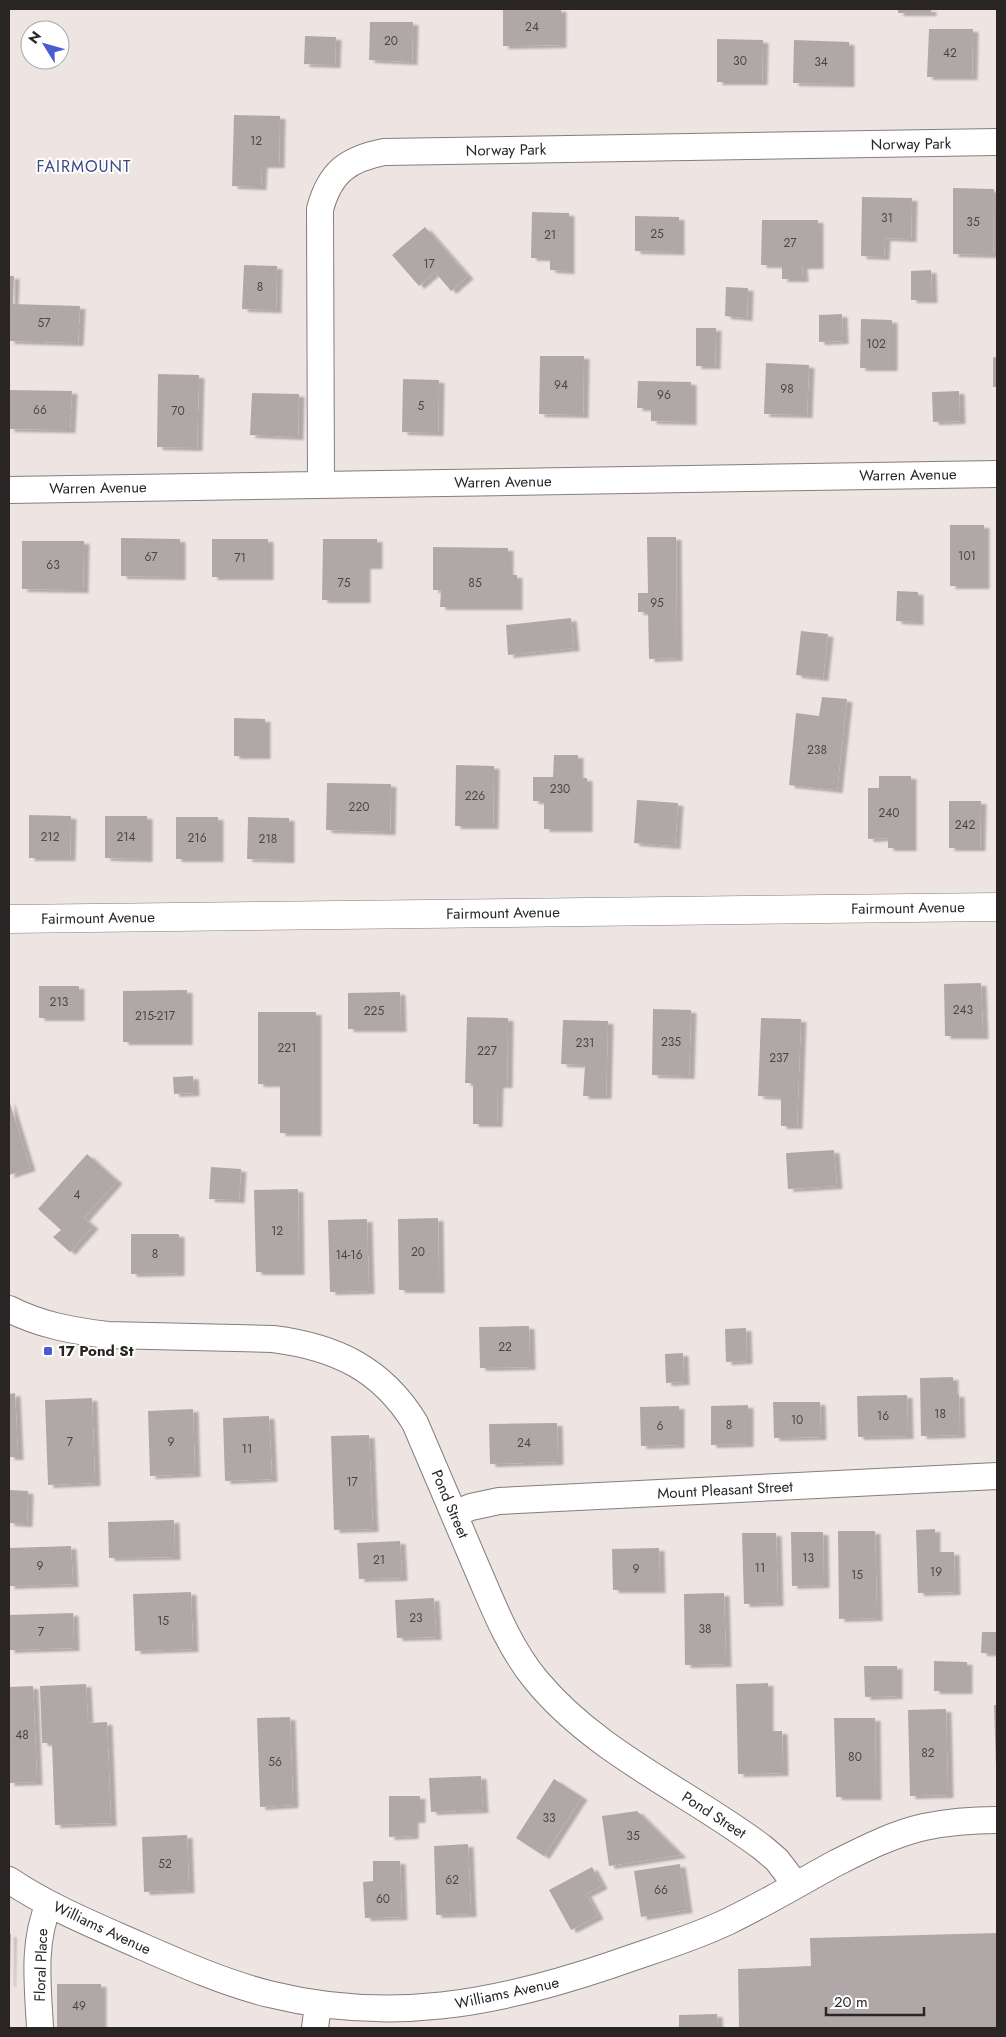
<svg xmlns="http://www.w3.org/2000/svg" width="1006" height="2037" font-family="Jost,sans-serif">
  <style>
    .building { fill: #b0a8a8; filter: url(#shadow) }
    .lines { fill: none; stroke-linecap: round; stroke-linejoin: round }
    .minor-casing { stroke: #857d7b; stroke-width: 28 }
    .tertiary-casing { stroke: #857d7b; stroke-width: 29 }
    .minor { stroke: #fff; stroke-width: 26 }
    .tertiary { stroke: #fff; stroke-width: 28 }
    .poi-dot { fill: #495bd0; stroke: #fff; stroke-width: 2 }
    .labels { text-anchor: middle; stroke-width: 4; stroke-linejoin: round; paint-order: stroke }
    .number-label { font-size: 12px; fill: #4b4646 }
    .street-label { font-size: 15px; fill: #292525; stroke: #fff }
    .poi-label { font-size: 15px; font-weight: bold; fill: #292525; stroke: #fff; text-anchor: start }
    .neighbourhood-label { font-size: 16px; letter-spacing: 1px; fill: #3c4985; stroke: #fff }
  </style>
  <defs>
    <filter id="shadow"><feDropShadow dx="5.5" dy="3" stdDeviation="1" flood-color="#0004"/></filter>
  </defs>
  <rect width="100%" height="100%" fill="#eee5e3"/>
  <!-- building -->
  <path class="building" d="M503,9H561V45L503,46Z
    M898,9H931V13H898Z
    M370,22H413L412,62L369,60Z
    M929,29H973L972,77H927Z
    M305,36L336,37L335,65L304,64Z
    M717,39L763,40L762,82H717Z
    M794,40L849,42V84L793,83Z
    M234,115L280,116L279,165H262L261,187L232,186Z
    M953,188L994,189L993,255L953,254Z
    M862,197L912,198L911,239L885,238L884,257L861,256Z
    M532,212L569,213V271L550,270V258H531Z
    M635,216L679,217V252L635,251Z
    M762,220H818V266H802L803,279H782V265H761Z
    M425,227L468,276L451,291L435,272L419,286L392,255Z
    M244,265L277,266L276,310L242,309Z
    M931,270L932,300H911V271Z
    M9,276H14L13,304L80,306L78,343L9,341Z
    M726,287L748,288L747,318L725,316Z
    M842,314L843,341L819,342V315Z
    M861,319L892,320V368H860Z
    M696,328H716L715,366H696Z
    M540,356H584L583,415L539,414Z
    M993,357L997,358V387H993Z
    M766,363L809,365L807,415L764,414Z
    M158,374L199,375L197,448L157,447Z
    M403,379L439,380L438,433L402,432Z
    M638,381L691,382V422L651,421V408H637Z
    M9,390L72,391L70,430L9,429Z
    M959,391L960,421L933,422L932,392Z
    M252,393L299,394L298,437L250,435Z
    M950,525H984V586H950Z
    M647,537H676L677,658L649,659L648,612H638V593H648Z
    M121,538L180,539V577L121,576Z
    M212,539H268V577H212Z
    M323,539H377V566H365V600H322Z
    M22,541H84L83,590L22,589Z
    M433,547L508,548V575H517V607H440L441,590H433Z
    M897,591L918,592V622L896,621Z
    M571,618L574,648L508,655L506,625Z
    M801,631L828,634L823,678L796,675Z
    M822,697L847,699L837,790L789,785L796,713L819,716Z
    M234,718L265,719V756H234Z
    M554,755H578V778H587V829H544V801H533V777H553Z
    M456,765L494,766L493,826H455Z
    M879,776H911V848H888V838L868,839V788H879Z
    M327,783L391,784L390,832L326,830Z
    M637,800L678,803L675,846L634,843Z
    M949,801H981L980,848H949Z
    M29,815L71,816L70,858H29Z
    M105,816H147V859L105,858Z
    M176,817H218V859H176Z
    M248,817L289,818V860L247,859Z
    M981,983L983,1036H945L944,984Z
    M39,986H79V1018H39Z
    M187,990V1042H123V991Z
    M400,992L401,1029H348V993Z
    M653,1009L691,1010L689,1076L652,1075Z
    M258,1012H316V1133H280V1084H258Z
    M467,1017L508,1018L507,1085H498L497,1124H473V1083H465Z
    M761,1018L801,1019L797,1126H781V1097L758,1096Z
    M563,1020L608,1021L606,1096H583L585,1065L561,1064Z
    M193,1076L194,1093L174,1094L173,1077Z
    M9,1100L30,1168L9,1175Z
    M834,1150L837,1186L788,1189L786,1153Z
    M87,1154L117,1181L84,1218L93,1226L70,1252L53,1237L61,1230L38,1209Z
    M211,1167L241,1169L239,1200L209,1199Z
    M298,1189L299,1272H256L254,1190Z
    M438,1218L439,1290H399L398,1219Z
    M367,1219L369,1291L330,1292L328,1220Z
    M131,1234H179V1273L131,1274Z
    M529,1326L530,1367L480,1368L479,1327Z
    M746,1328L747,1361L726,1362L725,1329Z
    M683,1353L684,1382L666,1383L665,1354Z
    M953,1377V1394H959L960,1435L921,1436L920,1378Z
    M15,1393L18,1457H9V1394Z
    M907,1395L908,1436L858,1437L857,1396Z
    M92,1398L95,1483L48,1485L45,1400Z
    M773,1402H820L821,1437L774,1438Z
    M748,1405V1444L711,1445V1406Z
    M679,1406V1445L641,1446L640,1407Z
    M193,1409L195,1474L150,1476L148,1411Z
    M269,1416L272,1479L225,1481L223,1418Z
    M557,1423L558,1462L490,1464L489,1424Z
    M369,1435L373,1529L334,1530L331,1436Z
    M9,1490L28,1491L27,1524L9,1523Z
    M174,1520L175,1557L109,1558L108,1522Z
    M935,1529V1552H954L955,1592L918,1593L916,1530Z
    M838,1531H875L877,1618L839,1619Z
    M791,1532H823L824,1585L792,1586Z
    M742,1533H776L778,1603L744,1604Z
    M400,1541L402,1578L359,1579L357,1543Z
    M71,1546L73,1584L9,1586V1548Z
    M659,1548L660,1590H613L612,1549Z
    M191,1592L193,1649L135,1651L133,1594Z
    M724,1593L726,1664L685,1665L684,1594Z
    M434,1598L436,1637L397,1638L395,1600Z
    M73,1613L74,1648L9,1650V1615Z
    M982,1632H997V1653H981Z
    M934,1661L967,1662V1691H934Z
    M864,1666H897V1696L865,1697Z
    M768,1683V1731H782L783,1773L738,1774L736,1684Z
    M86,1684L88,1723L107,1722L111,1823L55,1825L52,1743H42L40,1686Z
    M33,1686L37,1782L9,1783V1687Z
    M994,1705H997V1768H996Z
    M946,1709L948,1795L910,1796L908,1710Z
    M290,1717L293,1805L260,1807L257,1718Z
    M834,1718H875L876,1797H836Z
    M481,1776L483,1810L431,1812L429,1778Z
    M554,1779L582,1797L544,1856L516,1838Z
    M389,1796H420V1820H413V1836L389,1837Z
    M637,1811L681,1855L609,1866L602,1816Z
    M187,1835L189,1890L144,1892L142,1837Z
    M468,1844L471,1914L436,1915L434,1846Z
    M373,1861H400L402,1917L365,1918L363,1882L373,1881Z
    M680,1864L687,1910L641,1917L634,1871Z
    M592,1867L602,1886L586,1894L598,1916L571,1930L549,1890Z
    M997,1933V2028H739L738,1969L811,1966L810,1938Z
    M9,1934H11L10,1984H9Z
    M57,1984H101V2028H57Z
    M717,2014L718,2028H679V2015Z"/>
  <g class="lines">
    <defs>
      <path id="minor" d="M321,485L320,209C330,172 348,159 384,152L997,142
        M9,490L997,474
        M9,1309C40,1325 74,1331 108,1335L273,1339C336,1347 382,1369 415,1423C435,1471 456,1518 476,1566C493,1605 508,1646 536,1680C596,1753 689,1792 763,1848L777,1860L796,1885
        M454,1514L471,1507L499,1501L997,1476
        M9,1880C49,1907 96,1926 141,1946C182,1964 225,1983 269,1994C390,2024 496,2004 611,1965C650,1951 692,1939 729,1921C766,1903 801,1882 836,1863C864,1849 893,1834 924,1827C948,1822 973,1820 997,1820
        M40,2028C38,1987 32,1943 49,1904
        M315,2028L318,2004"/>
      <path id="tertiary" d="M9,919L997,907"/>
    </defs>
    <!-- minor casing -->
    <use href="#minor" class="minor-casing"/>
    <!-- tertiary casing -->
    <use href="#tertiary" class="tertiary-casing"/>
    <!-- minor -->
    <use href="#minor" class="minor"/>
    <!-- tertiary -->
    <use href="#tertiary" class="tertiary"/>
  </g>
  <!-- markers -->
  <rect class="poi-dot" x="43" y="1346" width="10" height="10" rx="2.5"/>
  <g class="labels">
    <!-- number labels -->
    <g class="number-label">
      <text x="532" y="31">24</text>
      <text x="391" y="45">20</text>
      <text x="950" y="57">42</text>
      <text x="740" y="65">30</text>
      <text x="821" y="66">34</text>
      <text x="256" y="145">12</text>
      <text x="887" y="222">31</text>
      <text x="973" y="226">35</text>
      <text x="657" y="238">25</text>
      <text x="550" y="239">21</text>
      <text x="790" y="247">27</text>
      <text x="429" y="268">17</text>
      <text x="260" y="291">8</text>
      <text x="44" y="327">57</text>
      <text x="876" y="348">102</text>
      <text x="561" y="389">94</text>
      <text x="787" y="393">98</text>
      <text x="664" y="399">96</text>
      <text x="421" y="410">5</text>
      <text x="40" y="414">66</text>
      <text x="178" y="415">70</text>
      <text x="967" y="560">101</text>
      <text x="151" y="561">67</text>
      <text x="240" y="562">71</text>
      <text x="53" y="569">63</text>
      <text x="344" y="587">75</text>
      <text x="475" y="587">85</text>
      <text x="657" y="607">95</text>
      <text x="817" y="754">238</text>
      <text x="560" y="793">230</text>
      <text x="475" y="800">226</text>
      <text x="359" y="811">220</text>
      <text x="889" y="817">240</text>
      <text x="965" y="829">242</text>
      <text x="50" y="841">212</text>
      <text x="126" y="841">214</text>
      <text x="197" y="842">216</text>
      <text x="268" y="843">218</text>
      <text x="59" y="1006">213</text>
      <text x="963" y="1014">243</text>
      <text x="374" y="1015">225</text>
      <text x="155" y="1020">215-217</text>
      <text x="671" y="1046">235</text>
      <text x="585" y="1047">231</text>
      <text x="287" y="1052">221</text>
      <text x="487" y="1055">227</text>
      <text x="779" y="1062">237</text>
      <text x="77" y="1199">4</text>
      <text x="277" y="1235">12</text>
      <text x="418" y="1256">20</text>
      <text x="155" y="1258">8</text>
      <text x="349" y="1259">14-16</text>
      <text x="505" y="1351">22</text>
      <text x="940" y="1418">18</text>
      <text x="883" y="1420">16</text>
      <text x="797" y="1424">10</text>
      <text x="729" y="1429">8</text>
      <text x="660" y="1430">6</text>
      <text x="70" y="1446">7</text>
      <text x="171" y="1446">9</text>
      <text x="524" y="1447">24</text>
      <text x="247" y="1453">11</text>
      <text x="352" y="1486">17</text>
      <text x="808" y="1562">13</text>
      <text x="379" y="1564">21</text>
      <text x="40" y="1570">9</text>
      <text x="760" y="1572">11</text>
      <text x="636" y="1573">9</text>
      <text x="936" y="1576">19</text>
      <text x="857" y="1579">15</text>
      <text x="416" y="1622">23</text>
      <text x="163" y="1625">15</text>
      <text x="705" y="1633">38</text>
      <text x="41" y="1636">7</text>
      <text x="22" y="1739">48</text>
      <text x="928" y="1757">82</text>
      <text x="855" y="1761">80</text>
      <text x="275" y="1766">56</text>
      <text x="549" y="1822">33</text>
      <text x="633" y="1840">35</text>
      <text x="165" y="1868">52</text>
      <text x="452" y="1884">62</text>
      <text x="661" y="1894">66</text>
      <text x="383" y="1903">60</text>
      <text x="79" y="2010">49</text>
    </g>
    <!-- street labels -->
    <g class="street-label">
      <text transform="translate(911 144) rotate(-1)" y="5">Norway Park</text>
      <text transform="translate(506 150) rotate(-1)" y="5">Norway Park</text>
      <text transform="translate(908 475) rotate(-1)" y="5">Warren Avenue</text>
      <text transform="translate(503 482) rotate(-1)" y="5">Warren Avenue</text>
      <text transform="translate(98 488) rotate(-1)" y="5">Warren Avenue</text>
      <text transform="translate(908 908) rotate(-1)" y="5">Fairmount Avenue</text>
      <text transform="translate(503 913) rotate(-1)" y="5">Fairmount Avenue</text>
      <text transform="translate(98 918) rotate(-1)" y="5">Fairmount Avenue</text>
      <text transform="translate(725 1490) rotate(-3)" y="5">Mount Pleasant Street</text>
      <text transform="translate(450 1504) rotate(67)" y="5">Pond Street</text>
      <text transform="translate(714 1815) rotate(33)" y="5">Pond Street</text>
      <text transform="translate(102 1928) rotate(25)" y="5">Williams Avenue</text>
      <text transform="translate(41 1965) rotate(-88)" y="5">Floral Place</text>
      <text transform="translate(507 1993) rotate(-12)" y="5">Williams Avenue</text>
    </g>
    <!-- poi labels -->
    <g class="poi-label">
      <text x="58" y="1356">17 Pond St</text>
    </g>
    <!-- neighbourhood labels -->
    <g class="neighbourhood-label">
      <text x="84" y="172">FAIRMOUNT</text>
    </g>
  </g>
  <!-- border -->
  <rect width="1006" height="2037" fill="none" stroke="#292525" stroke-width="20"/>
  <!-- north arrow -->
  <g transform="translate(45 45) rotate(307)"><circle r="24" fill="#ffffff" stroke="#a9a8a8"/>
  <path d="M0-4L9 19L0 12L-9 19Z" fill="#495bd0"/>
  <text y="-8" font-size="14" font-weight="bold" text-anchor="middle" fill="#292525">N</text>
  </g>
  <!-- scale -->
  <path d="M826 2007v8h98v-8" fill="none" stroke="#292525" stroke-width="2.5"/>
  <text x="834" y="2007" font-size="15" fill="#292525" stroke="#ffffff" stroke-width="4" paint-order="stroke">20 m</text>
</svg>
